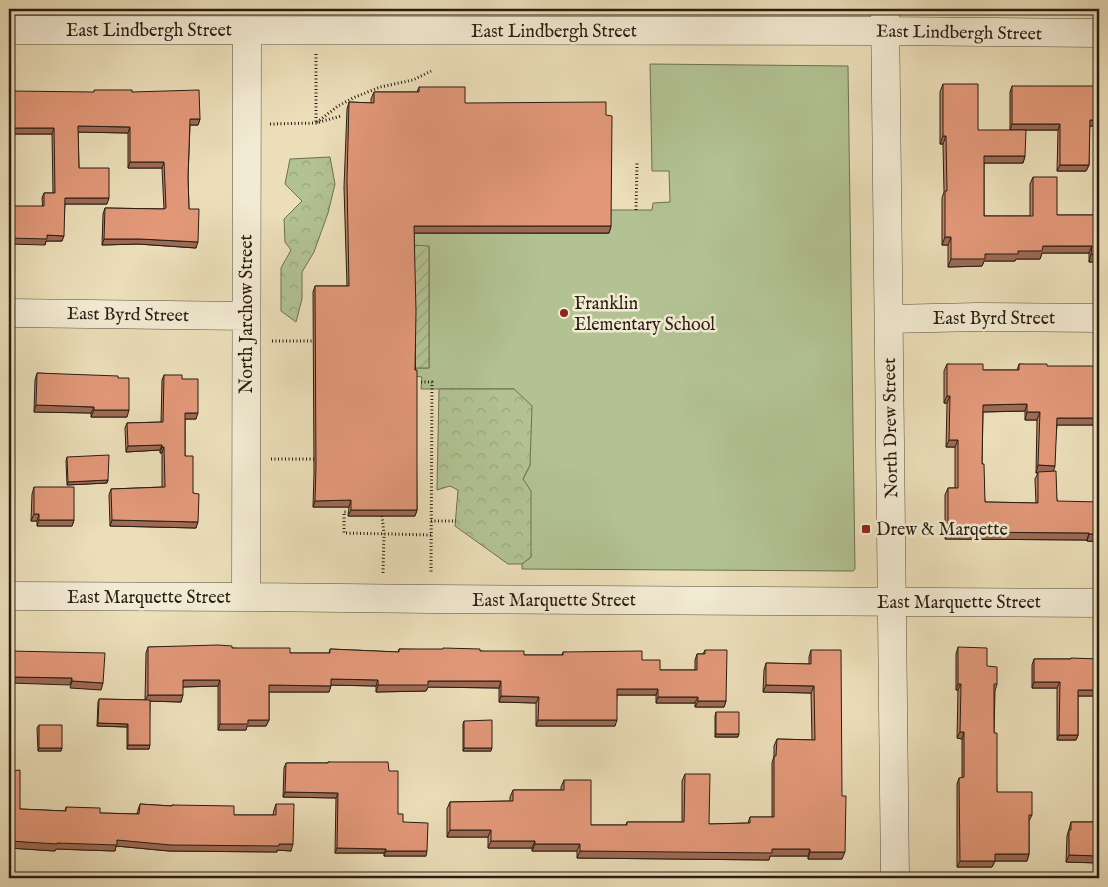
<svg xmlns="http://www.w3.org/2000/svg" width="1108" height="887" font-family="'IM FELL English',serif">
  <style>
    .grass { fill: #b2c293; stroke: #6d7053 }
    .forest { fill: url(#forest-crowns); stroke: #6d7053 }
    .garden { fill: url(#garden-furrows); stroke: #6d7053 }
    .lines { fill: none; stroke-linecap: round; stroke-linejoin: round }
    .street-casing { stroke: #594d3c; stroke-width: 29 }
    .path { stroke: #281d13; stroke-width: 3; stroke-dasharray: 1 2.5; stroke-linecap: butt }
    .street { stroke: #f2ead2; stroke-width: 28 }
    .wall { fill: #c28368; stroke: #281d13; fill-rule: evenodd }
    .shaded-wall { fill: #9e6a55; stroke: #281d13 }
    .building { fill: #e29879; stroke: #281d13 }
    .poi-dot { fill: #8f2418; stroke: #f2ead2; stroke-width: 2 }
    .labels { text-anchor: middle; stroke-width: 5; stroke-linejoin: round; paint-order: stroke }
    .street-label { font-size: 18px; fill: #281d13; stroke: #f2ead2 }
    .poi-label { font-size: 18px; fill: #281d13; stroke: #f2ead2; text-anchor: start }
  </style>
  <defs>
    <pattern id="forest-crowns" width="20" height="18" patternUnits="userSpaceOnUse" patternTransform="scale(1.25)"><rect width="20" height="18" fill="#b2c293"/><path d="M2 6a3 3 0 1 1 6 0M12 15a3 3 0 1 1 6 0" fill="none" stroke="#99a67e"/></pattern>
    <pattern id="garden-furrows" width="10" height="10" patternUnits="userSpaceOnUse" patternTransform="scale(1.25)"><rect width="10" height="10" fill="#b2c293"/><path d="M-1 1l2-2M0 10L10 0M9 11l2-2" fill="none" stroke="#99a67e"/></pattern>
  </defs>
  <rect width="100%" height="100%" fill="#ebdeb9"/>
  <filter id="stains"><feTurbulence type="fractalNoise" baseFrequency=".004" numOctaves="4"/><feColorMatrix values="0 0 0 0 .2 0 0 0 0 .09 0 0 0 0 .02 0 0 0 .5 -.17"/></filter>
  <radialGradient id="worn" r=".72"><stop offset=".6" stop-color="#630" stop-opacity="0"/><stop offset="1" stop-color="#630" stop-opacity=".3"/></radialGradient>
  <!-- grass -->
  <path class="grass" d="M650,64L848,66L855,569L853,571L522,569V564L531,557L523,479L530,465L514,389H421L422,377L413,376V368H429V247L412,245V233H608L609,210H652L653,203L670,202L669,171H652Z"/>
  <!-- forest -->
  <path class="forest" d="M330,157L335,184L328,213L314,252L302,272V299L296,322L281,311V268L291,250L285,242L284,219L302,201L285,184L290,159Z
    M439,389H514L532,406L530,465L523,479L531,491V557L522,564H508L455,526L458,490L450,486L437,490Z"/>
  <!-- garden -->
  <path class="garden" d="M412,245L429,246V368H413Z"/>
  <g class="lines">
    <defs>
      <path id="street" d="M885,9L895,878
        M9,30L885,31L1099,33
        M9,313L246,316
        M889,319L978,317L1099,318
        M9,596L246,597L431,599L1099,603
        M246,597L247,31"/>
    </defs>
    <!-- street casing -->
    <use href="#street" class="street-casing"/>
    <!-- path -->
    <path class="path" d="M316,54V123L338,106L353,98L380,87L413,80L431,71
      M270,124L316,123L341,116
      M636,210L637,163
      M272,341H316
      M421,382H432L431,574
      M271,459H318
      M349,512H344V533L431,535
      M382,516L384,534L383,573
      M431,521H456"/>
    <!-- street -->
    <use href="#street" class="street"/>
  </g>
  <!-- wall -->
  <path class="wall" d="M943,84L978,130L1025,156L1023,163H984V216H1030V184L1033,177L1057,215H1099V262H1089V253H1042L1040,259H1016L1015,261H984L982,266L948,267V245H942V198L944,192L943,144H940V92Z
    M1012,86L1099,126H1089V165L1086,171H1057L1058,130H1010V92Z
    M419,87L465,103L611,226L609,233H414L417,510L415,516H348L349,507H313L314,473L313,292L315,286H347L344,187L347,109L349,102L371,103V99L374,92H417Z
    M132,92L200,119L198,125H190L188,177L189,209L196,248L138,244L102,245L103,214L105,208L164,209L162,168H128V133L78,132L79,168L107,204H65L62,241H46L45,245L42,198L44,193H53L52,134H9Z
    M947,364L983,370H1017L1019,364L1047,366L1099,425H1057L1053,471L1057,501L1099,542L1087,541V540L945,539V495L948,488H955V447H946L947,403H944V371ZM1025,411V420H1037L1036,473H1038L1035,479L1036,503L985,502L982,464L983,412Z
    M37,373L118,378L127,417H91V413L34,412L35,380Z
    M164,375L182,379L196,419H185V456L193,493L196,528L110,526L109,495L111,489L162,487V453H160V450L126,452L125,428L127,423L161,422L162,380Z
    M67,457L108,480L107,483L67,485L66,461Z
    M34,487L74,520L72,526H37V521H31L32,494Z
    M148,647L232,648L290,653H329L330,649L398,652L399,649L480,651L524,655H562L563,652L642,660L660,670H695V660L697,654H703L705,650L726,701L724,707H695V703H656V695H617L615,726H536V703L499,702V688L428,687L426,691L376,692V686L331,685L329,692H269V720L266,726H247L246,730H218V686L183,687L181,702L150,701L149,749H127V727L97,726L98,702L99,699L145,700L146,653Z
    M958,647L987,666L997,684L995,691L994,733L997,792L1032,815L1029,821V854L1027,861H995L992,867H957V784L959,778H962V739L957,738L958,690H956V654Z
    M811,650L842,859H808V856H770L769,860L577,858V851H532V848H488V837H447V809L450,802L510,801V797L513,790H561V787L564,780L591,825H626L627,822H682V781L685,774L709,824L748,823L750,817H772V763L774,756V746L777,739L812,740L811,693L763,692L764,670L766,663L809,664V657Z
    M1034,659H1099V696H1078V735L1076,740H1057V688H1032V665Z
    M716,712L738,737H715V716Z
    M464,721L491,751H463V724Z
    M39,725L62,748L61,751H38L37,728Z
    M328,762L389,771L398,814L426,856H384V853H335L336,798L283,797L284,768L286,763H327Z
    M9,771L20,809L65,811L66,807L100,813L137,814L138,810L140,804L171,806L172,805L234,815H273L274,810L276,804L291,851L277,850V852L169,851L116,846L115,851L56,849L55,851L9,848Z
    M1071,822H1099V863L1066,862L1067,836Z"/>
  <!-- shaded-wall -->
  <path class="shaded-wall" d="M190,119H200L198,125H188Z
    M1090,120H1099V126H1087Z
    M1012,124H1060L1058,130H1010Z
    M78,126L130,127L128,133L76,132Z
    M9,128H54L52,134H9Z
    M943,136H946L943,144H940Z
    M984,156H1025L1023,163H981Z
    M130,162H164L162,168H128Z
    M1060,165H1089L1086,171H1057Z
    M65,198H109L107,204H63Z
    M414,226H611L609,233H412Z
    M47,235L64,236L62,241H46L45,245L9,244V238Z
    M945,237H951L948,245H942Z
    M104,239H140L198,242L196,248L138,244L102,245Z
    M1043,246H1092L1089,253H1042L1040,259H1016L1015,261H984L982,266L948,267L951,259L985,254L1018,251Z
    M1091,254H1099V262H1089Z
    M947,396H950L947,403H944Z
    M1027,404L1025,411L980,412L983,405Z
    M36,405L94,407L91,413L34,412Z
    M94,410H129L127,417H91Z
    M1027,412H1040L1037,420H1025Z
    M185,413H198L196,419H183Z
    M1057,418H1099V425H1054Z
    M949,440H958L955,447H946Z
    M162,445L160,450L126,452L128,446Z
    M162,447H164L162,453H160Z
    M1038,465L1055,466L1053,473H1036Z
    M108,480L107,483L67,485L68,482Z
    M351,500L349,507H313L315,501Z
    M351,510H417L415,516H348Z
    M34,514H39L37,521H31Z
    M39,520H74L72,526H37Z
    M112,520L198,522L196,528L110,526Z
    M948,532L1089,533L1087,540L945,539Z
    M1089,534H1099V542L1087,541Z
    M12,677L72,678L70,685L9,683Z
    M331,679L378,680L376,686L329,685Z
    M183,680H220L218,686L181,687Z
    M72,681L103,683L101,690L70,688Z
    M428,681H501L499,688L428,687L426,691L376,692L378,685Z
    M1034,682H1060L1057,688H1032Z
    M958,684H961L958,690H956Z
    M269,685L331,686L329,692H266Z
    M766,685L814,686L811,693L763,692Z
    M617,689H658L656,695H615Z
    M1078,690H1099V696H1076Z
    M148,695H183L181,702L145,701Z
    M501,696L539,697L536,703L499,702Z
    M658,697H698L695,703H656Z
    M698,701H726L724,707H695Z
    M248,720H269L266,726H247L246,730H218L220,724Z
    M538,720H617L615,726H536Z
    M98,723L128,724L127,727L97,726Z
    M960,732H964L962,739L957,738Z
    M716,734H739L738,737H715Z
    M1059,735H1078L1076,740H1057Z
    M128,745H150L149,749H127Z
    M39,748H62L61,751H38Z
    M464,748H492L491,751H463Z
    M285,792L338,793L336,798L283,797Z
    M450,830H491L488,837H447Z
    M117,840L279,844H293L291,851L277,850V852L169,851L116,846L115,851L56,849L55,851L9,848V841L57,843Z
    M491,841H535L532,848H488Z
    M535,844H580L577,851H532Z
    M337,848L386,849L384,853H335Z
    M772,849H810L808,856H770L769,860L577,858L580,851Z
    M386,851H427L426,856H384Z
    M810,852H845L842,859H808Z
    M995,854H1029L1027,861H992Z
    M1069,855L1099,856V863L1066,862Z
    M960,861H995L992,867H957Z"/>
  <!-- building -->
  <path class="building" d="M943,84H978V130H1026L1025,156H984V216H1033V177H1057V215H1099V254H1091L1092,246H1043L1042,251H1018V254H985V259H951V237H945V191H947L946,136H943Z
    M1012,86H1099V120H1090L1089,165H1060V124H1012Z
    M419,87H465V103L606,102V115L612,116L611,226H414L416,312L415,370H417V510H351V500L315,501L316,466L315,286H349L347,180L349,102L374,103V92H419Z
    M94,90H132V92L199,90L200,119H190L188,177L189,209H199L198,242L140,239H104L105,208L164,209L166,208L164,162H130V127L78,126L79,168H109V198H65L64,236L47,235V239L9,238V206H44V193H55L54,128H9V91L94,92Z
    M947,364H983V370H1019V364H1047V366H1099V418H1057L1055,466L1038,465L1040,412H1027V404L983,405L982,464H984L985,502L1038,503V472L1056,471L1057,501L1099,502V534H1089V533L948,532V488H958V440H949L950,396H947Z
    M37,373L118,376V378H129V410H94V407L36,405Z
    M164,375H182V379H198V413H185V456H193V493L199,494L198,522L112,520L111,489L165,487L164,447H162V445L128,446L127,423L163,422Z
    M109,455L108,480L68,482L67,457Z
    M34,487H74V520H39V514H34Z
    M218,645L232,646V648H290V653H330V649L399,652V649H443V648L480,649V651H524V655H563V652L642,651V660H660V670H697V654H705V650H727L726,701H698V697H658V689H617V720H538L539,697L501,696V681H428V685H378V680L331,679V686L269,685V720H248V724H220V680H183V695H148V647Z
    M958,647L987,648V666L997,667V684H994V733H997V792H1032V815H1029V854H995V861H960L959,778L964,777V732H960L961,684H958Z
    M811,650H841L842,796H846L845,852H810V849H772V853L580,851V844H535V841H491V830H450V802L513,801V790H564V780H591V825H627V822H684L685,774H710L709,824L750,823V817H774V756H776L777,739L815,740L814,686L766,685V663L811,664Z
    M9,651L105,653L103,683L72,681V678L12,677L11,731H9Z
    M1071,658L1099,659V690H1078V735H1059L1060,682H1034V659H1071Z
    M99,699L150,700V745H128V724L98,723Z
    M716,712H739V734H716Z
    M492,720V748H464V721Z
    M39,725H62V748H39Z
    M328,762H388L389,771H398V814H403V822L428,823L427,851H386V849L337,848L338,793L285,792L286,763H328Z
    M20,770V809L66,811V807L100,808V813L139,814L140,804L172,806V805L234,806V815H276V804H294L293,844H279V846L171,845L117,840V845L57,843V844L9,841V771Z
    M1071,822H1099V856L1069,855V830H1071Z"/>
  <!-- markers -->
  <g class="poi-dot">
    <circle cx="564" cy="313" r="5"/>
    <rect x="861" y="524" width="10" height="10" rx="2.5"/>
  </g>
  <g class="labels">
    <!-- street labels -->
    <g class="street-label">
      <text x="149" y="36">East Lindbergh Street</text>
      <text x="554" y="37">East Lindbergh Street</text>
      <text transform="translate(959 32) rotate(1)" y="6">East Lindbergh Street</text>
      <text transform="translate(128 314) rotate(1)" y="6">East Byrd Street</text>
      <text transform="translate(246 314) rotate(-90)" y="6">North Jarchow Street</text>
      <text x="994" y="324">East Byrd Street</text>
      <text transform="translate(890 428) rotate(-91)" y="6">North Drew Street</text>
      <text x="149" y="603">East Marquette Street</text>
      <text x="554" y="606">East Marquette Street</text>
      <text x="959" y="608">East Marquette Street</text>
    </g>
    <!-- poi labels -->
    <g class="poi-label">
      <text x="574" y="309">Franklin<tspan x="574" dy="21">Elementary School</tspan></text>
      <text x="876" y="535">Drew &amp; Marqette</text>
    </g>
  </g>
  <!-- margin -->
  <rect width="1108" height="887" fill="none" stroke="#ebdeb9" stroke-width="30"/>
  <rect x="10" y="10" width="1088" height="867" fill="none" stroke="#281d13" stroke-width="2.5"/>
  <rect x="15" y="15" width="1078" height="857" fill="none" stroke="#281d13"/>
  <rect width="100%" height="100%" filter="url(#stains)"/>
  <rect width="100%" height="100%" fill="url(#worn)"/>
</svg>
